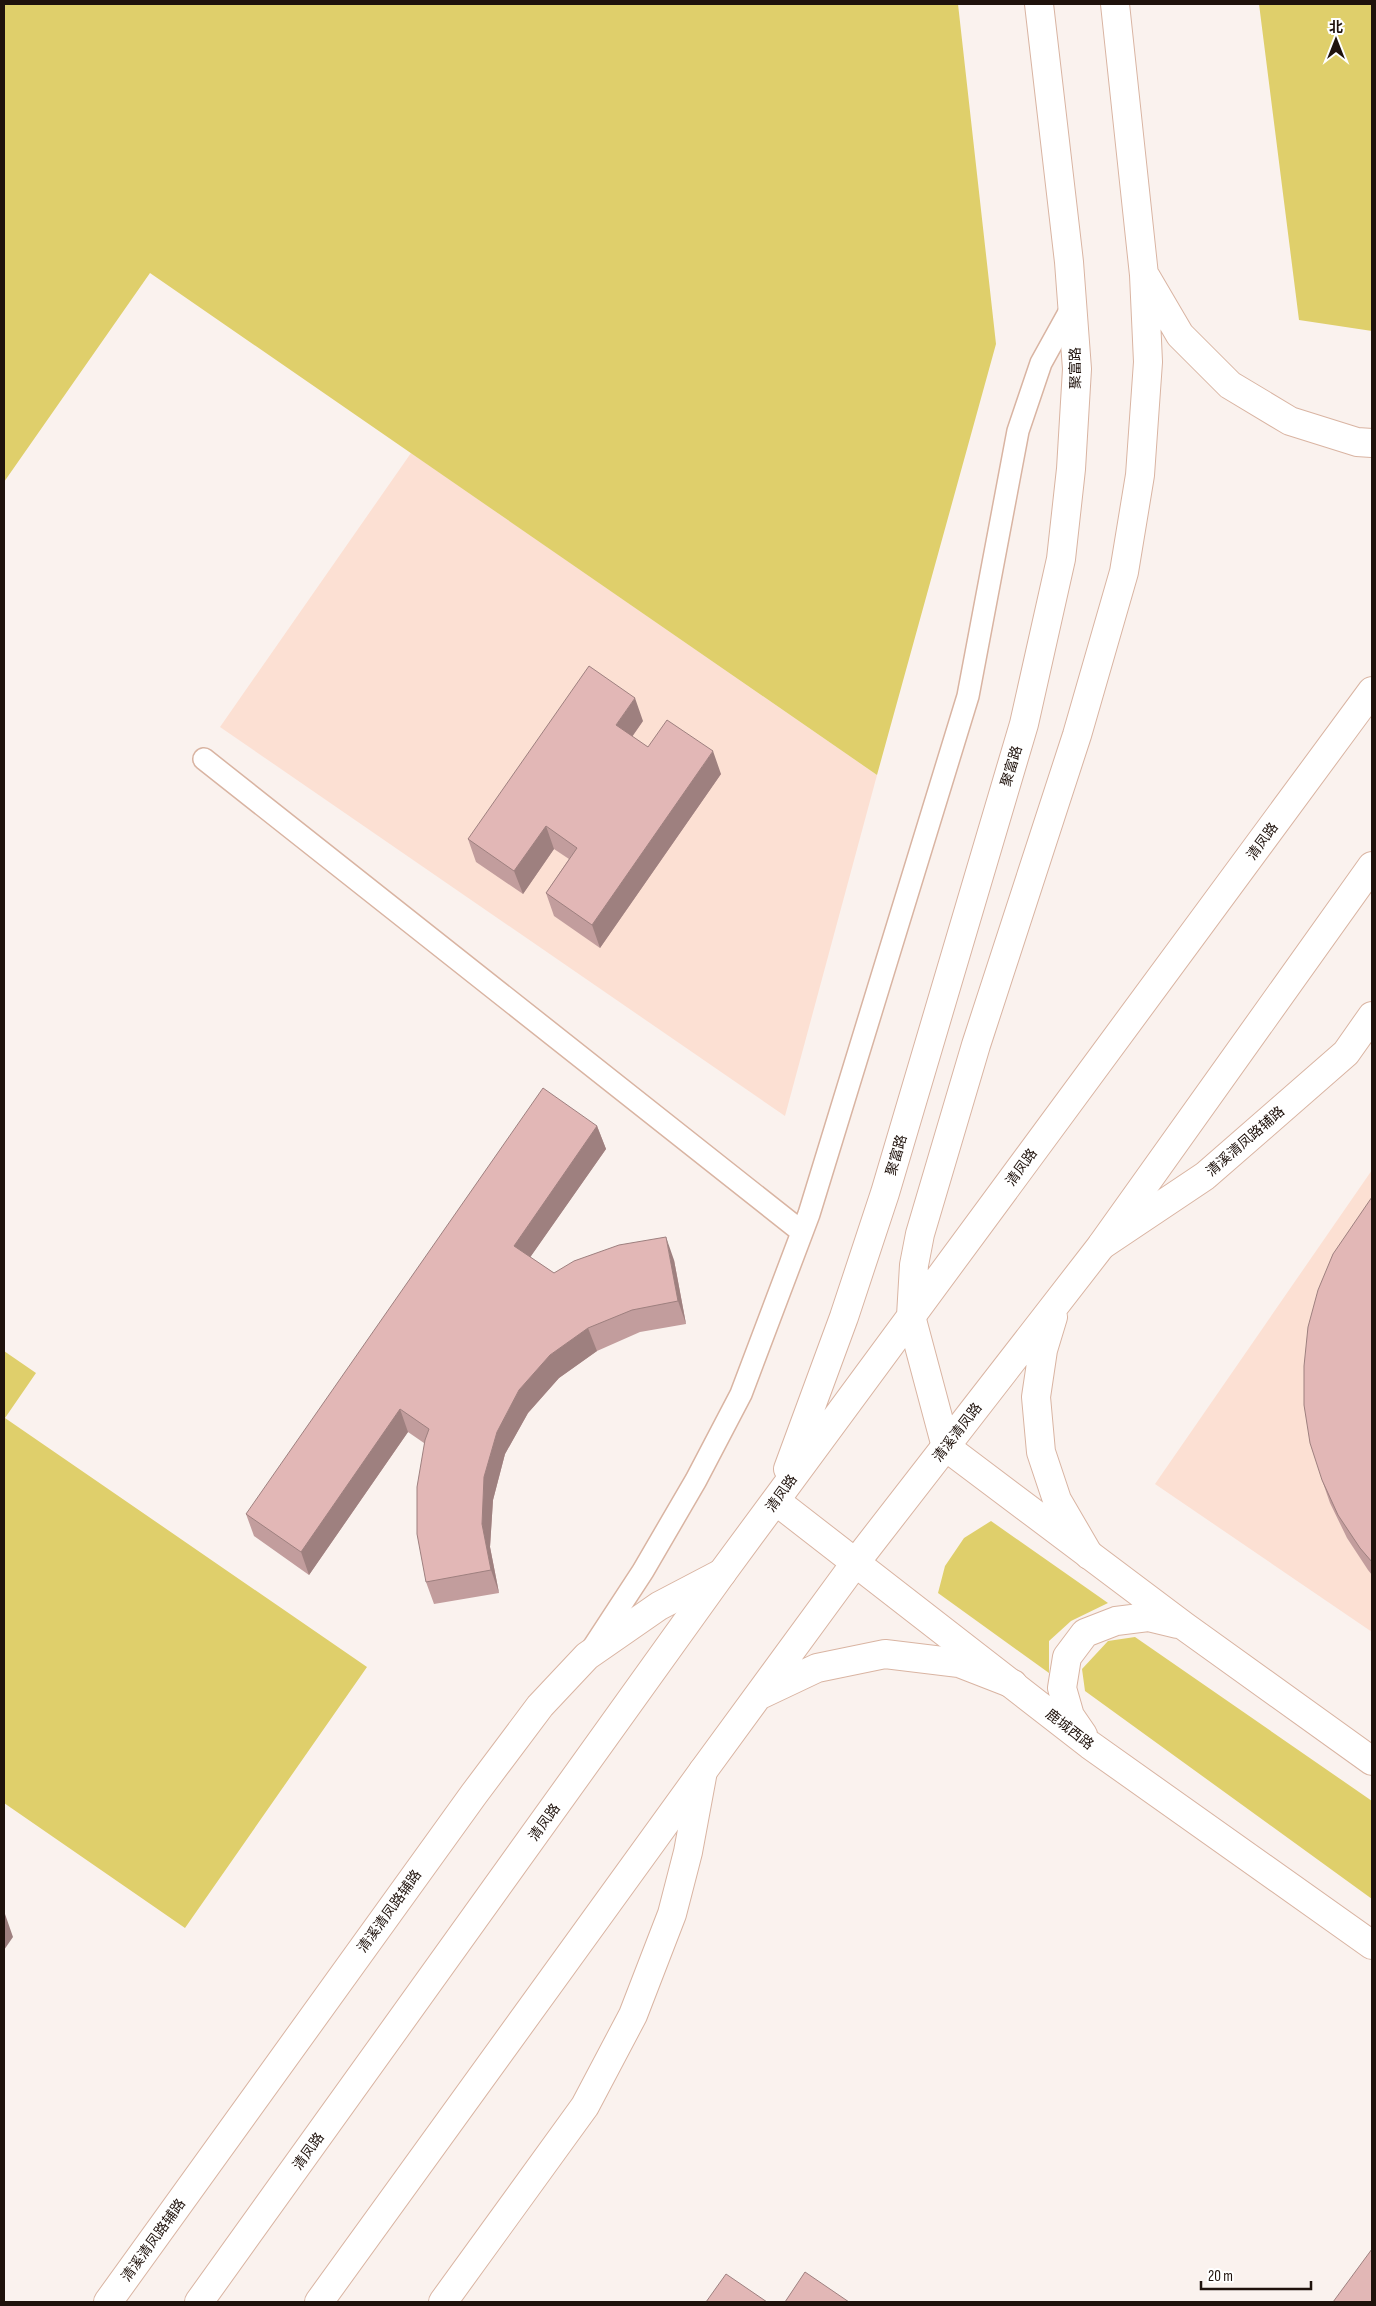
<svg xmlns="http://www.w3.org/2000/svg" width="1376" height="2306" font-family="'Sofia Sans Condensed','Noto Sans SC',sans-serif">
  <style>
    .built { fill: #fce0d3 }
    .green { fill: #dfcf6b }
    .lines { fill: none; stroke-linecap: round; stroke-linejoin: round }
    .service-casing { stroke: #d9b4a2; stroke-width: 24 }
    .tertiary-casing { stroke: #d9b4a2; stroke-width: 30 }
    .secondary-casing { stroke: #d9b4a2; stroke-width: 30 }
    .service { stroke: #fff; stroke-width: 21 }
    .tertiary { stroke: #fff; stroke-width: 28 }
    .secondary { stroke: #fff; stroke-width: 28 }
    .wall { fill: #c29d9d }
    .shaded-wall { fill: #9e807f }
    .building { fill: #e2b7b6; stroke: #9e807f }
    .labels { text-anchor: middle; stroke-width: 5; stroke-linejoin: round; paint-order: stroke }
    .street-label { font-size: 14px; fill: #1f120c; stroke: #fff }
  </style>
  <rect width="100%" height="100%" fill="#faf2ee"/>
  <!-- built -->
  <path class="built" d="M411,453L877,775L785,1116L220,727Z
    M1372,1170V1632L1155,1484Z"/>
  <!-- green -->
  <path class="green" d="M4,4H958L996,344L877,775L150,273L4,482Z
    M1259,4H1372V331L1299,320Z
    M4,1351L36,1373L5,1418L367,1667L185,1928L4,1803Z
    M991,1521L1108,1603L1071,1621L1049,1641V1673L938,1593L945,1566L964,1538Z
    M1135,1637L1372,1801V1899L1085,1691L1082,1669L1108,1641Z"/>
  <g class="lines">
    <defs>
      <path id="service" d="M204,759L802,1232
        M592,1649L643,1571L696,1480L741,1394L809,1214L968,696L1018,431L1041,363L1072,307"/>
      <path id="tertiary" d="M1102,1245L1205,1176L1346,1053L1372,1016
        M911,1316L946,1447L1184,1626L1372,1761
        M776,1501L1090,1745L1372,1945
        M1083,1735L1070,1716L1062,1688L1067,1657L1085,1633L1116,1621L1148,1617L1177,1624
        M108,2302L474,1794L540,1706L587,1656L659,1606L722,1573
        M443,2302L585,2106L633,2015L672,1914L688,1852L703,1771"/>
      <path id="secondary" d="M1146,277L1180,335L1230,385L1290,421L1357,442L1372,443
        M911,1316L914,1265L920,1234L976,1045L1077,735L1124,572L1140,475L1148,362L1144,275L1115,4
        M1053,1317L1043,1350L1036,1397L1041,1452L1057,1500L1089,1555
        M788,1469L844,1317L885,1193L1024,724L1061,559L1071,469L1077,369L1069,262L1039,4
        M760,1695L817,1668L885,1654L959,1663L1013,1684
        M199,2302L722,1573L1372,691
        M319,2302L703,1771L856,1562L1101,1246L1372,866"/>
    </defs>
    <!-- service casing -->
    <use href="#service" class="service-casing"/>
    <!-- tertiary casing -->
    <use href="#tertiary" class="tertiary-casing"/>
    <!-- secondary casing -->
    <use href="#secondary" class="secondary-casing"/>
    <!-- service -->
    <use href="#service" class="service"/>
    <!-- tertiary -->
    <use href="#tertiary" class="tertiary"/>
    <!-- secondary -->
    <use href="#secondary" class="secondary"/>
  </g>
  <!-- wall -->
  <path class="wall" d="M643,721L632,737L648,747L721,774L600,948L554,916L546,893L569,859L554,849L523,894L476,862L468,839Z
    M597,1126L606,1149L530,1257L554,1273L674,1260L686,1324L640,1332L597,1351L559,1378L528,1413L505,1454L493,1500L490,1547L499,1593L434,1604L426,1582L424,1443L408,1432L309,1575L254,1536L246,1514Z
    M1372,1197V1575L1368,1570L1347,1538L1330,1503L1322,1480Z"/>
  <!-- shaded-wall -->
  <path class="shaded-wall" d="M635,698L643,721L624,748L616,725Z
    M713,751L721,774L600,948L592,925Z
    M546,826L554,849L523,894L514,871Z
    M597,1126L606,1149L522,1269L514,1246Z
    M666,1237L674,1260L686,1324L678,1301Z
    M588,1328L597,1351L559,1378L528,1413L505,1454L493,1500L490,1547L499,1593L491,1570L482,1524L484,1477L497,1432L519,1390L550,1355Z
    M400,1409L408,1432L309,1575L301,1552Z
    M5,1914L13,1937L4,1950V1915Z"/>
  <!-- building -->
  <path class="building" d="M589,666L635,698L616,725L648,747L667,720L713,751L592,925L546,893L577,848L546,826L514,871L468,839Z
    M543,1088L597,1126L514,1246L554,1273L574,1261L619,1245L666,1237L678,1301L632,1310L588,1328L550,1355L519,1390L497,1432L484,1477L482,1524L491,1570L426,1582L417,1534V1487L425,1440L429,1429L400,1409L301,1552L246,1514Z
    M1372,1197V1562L1360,1548L1338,1515L1322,1480L1310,1443L1304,1405V1366L1308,1327L1318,1290L1333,1254Z
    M1372,2249V2302H1333Z
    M805,2272L849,2302H785Z
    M726,2274L767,2302H706Z"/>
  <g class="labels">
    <!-- street labels -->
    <g class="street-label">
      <text transform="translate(1075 368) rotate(-91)" y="5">聚富路</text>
      <text transform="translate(1011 766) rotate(-73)" y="5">聚富路</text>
      <text transform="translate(1262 841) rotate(-54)" y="5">清凤路</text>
      <text transform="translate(1245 1141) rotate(-41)" y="5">清溪清凤路辅路</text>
      <text transform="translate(896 1155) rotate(-74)" y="5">聚富路</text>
      <text transform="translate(1021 1167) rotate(-54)" y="5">清凤路</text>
      <text transform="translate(957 1432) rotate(-52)" y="5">清溪清凤路</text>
      <text transform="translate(781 1493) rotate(-54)" y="5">清凤路</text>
      <text transform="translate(1070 1729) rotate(38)" y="5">鹿城西路</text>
      <text transform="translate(544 1822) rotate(-54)" y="5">清凤路</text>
      <text transform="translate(389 1911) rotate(-54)" y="5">清溪清凤路辅路</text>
      <text transform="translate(308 2151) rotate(-54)" y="5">清凤路</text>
      <text transform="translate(153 2240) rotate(-54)" y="5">清溪清凤路辅路</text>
    </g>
  </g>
  <!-- border -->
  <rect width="1376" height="2306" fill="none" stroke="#1f120c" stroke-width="10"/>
  <!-- north arrow -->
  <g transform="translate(1336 40)" stroke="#ffffff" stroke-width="4" paint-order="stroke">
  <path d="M0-4L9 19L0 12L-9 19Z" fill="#1f120c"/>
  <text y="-8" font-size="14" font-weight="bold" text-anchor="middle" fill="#1f120c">北</text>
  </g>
  <!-- scale -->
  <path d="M1201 2281v8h110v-8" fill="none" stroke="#1f120c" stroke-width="2.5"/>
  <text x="1208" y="2281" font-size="15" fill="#1f120c" stroke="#ffffff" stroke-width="4" paint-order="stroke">20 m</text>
</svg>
